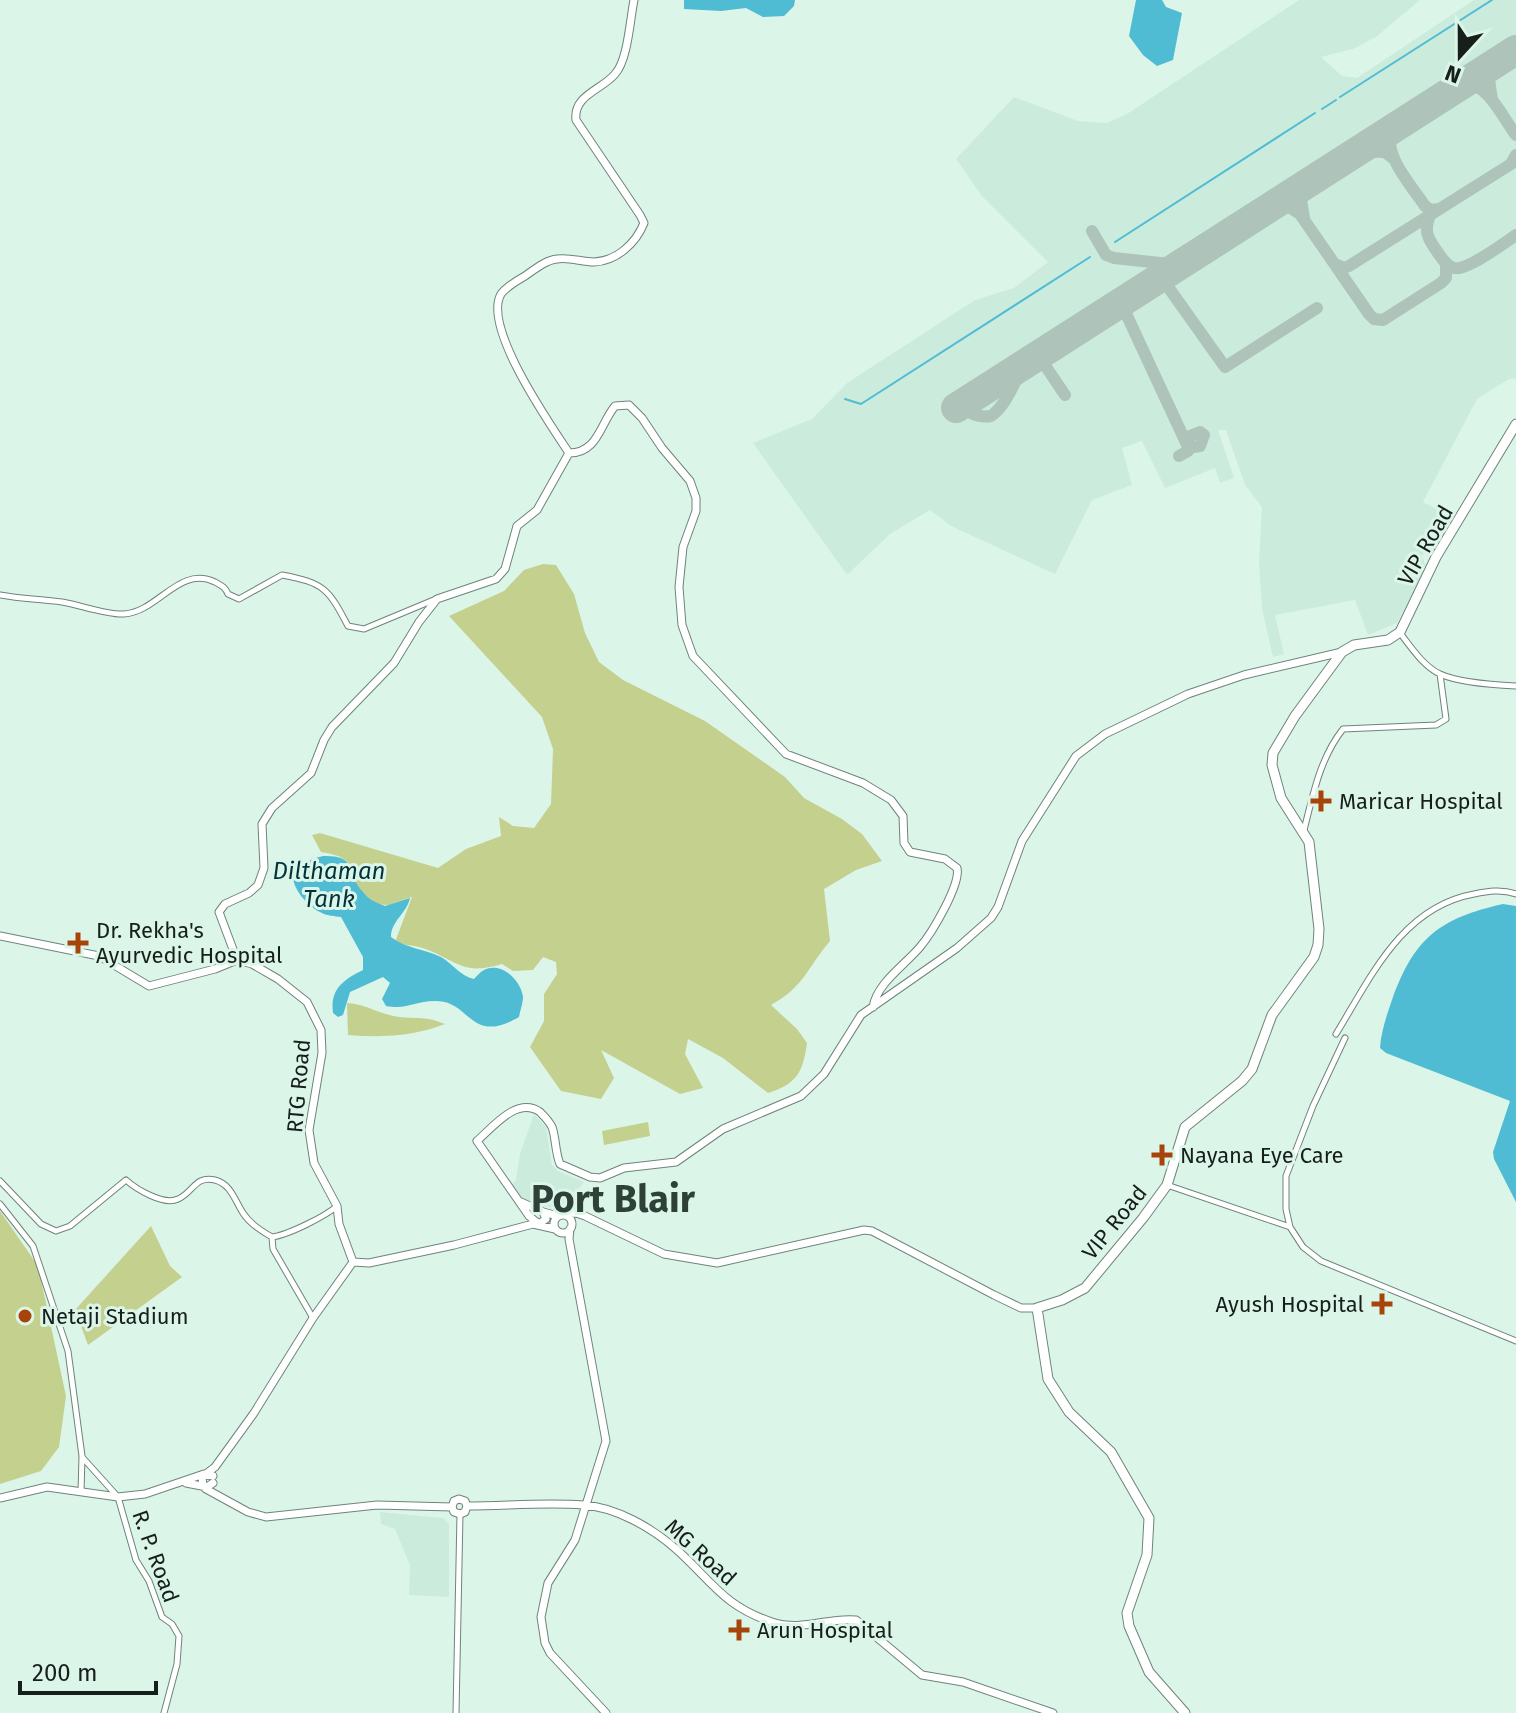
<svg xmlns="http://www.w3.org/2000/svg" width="1516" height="1713" font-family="'Fira Sans',sans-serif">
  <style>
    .built { fill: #cbecdc }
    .green { fill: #c4d08e }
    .water { fill: #4fbcd3 }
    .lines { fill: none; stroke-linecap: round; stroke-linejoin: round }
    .stream { stroke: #4fbcd3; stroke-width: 2 }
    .taxiway { stroke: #aec3b9; stroke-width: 12 }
    .runway { stroke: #aec3b9; stroke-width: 30 }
    .minor-casing { stroke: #6e847a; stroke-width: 7 }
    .major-casing { stroke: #6e847a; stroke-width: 9 }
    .highway-casing { stroke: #6e847a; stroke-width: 11 }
    .minor { stroke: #fff; stroke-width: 5 }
    .major { stroke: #fff; stroke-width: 7 }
    .highway { stroke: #fff; stroke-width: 9 }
    .poi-dot { fill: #a7440a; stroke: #dcf5e9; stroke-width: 3 }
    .labels { text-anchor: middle; stroke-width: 6; stroke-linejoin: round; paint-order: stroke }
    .street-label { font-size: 22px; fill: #161f1b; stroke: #dcf5e9 }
    .poi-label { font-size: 22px; fill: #161f1b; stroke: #dcf5e9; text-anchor: start }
    .water-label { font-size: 24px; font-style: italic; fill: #00333c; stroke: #dcf5e9 }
    .town-label { font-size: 38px; font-weight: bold; fill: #2d4138; stroke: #dcf5e9 }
  </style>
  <rect width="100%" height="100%" fill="#dcf5e9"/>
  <!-- built -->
  <path class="built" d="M1299,0H1420L1376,37L1353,49L1321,57L1342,76L1357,78L1474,0H1516V378L1509,379L1477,399L1423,502L1451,517L1434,550L1422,555L1426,568L1397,623L1368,635L1355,600L1275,615L1284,654L1273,657L1262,609L1259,562L1262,507L1245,485L1226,430H1218L1234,478L1220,483L1215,468L1165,488L1142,441L1122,448L1132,485L1092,500L1055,574L951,526L930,510L890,534L847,575L753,443L812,419L847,383L975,300L1014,288L1048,262L982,196L956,159L1014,97L1078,121L1107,123L1127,114Z
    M534,1114L546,1127L552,1165L558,1171L584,1182L569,1201L557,1207L534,1206L521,1198L511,1185L516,1180L520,1154Z
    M380,1512L443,1518L449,1524V1597L409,1595L410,1565L395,1529L381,1524Z"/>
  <!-- green -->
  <path class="green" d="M543,564L556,565L574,594L585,633L599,662L623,680L705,721L785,777L804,798L842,819L862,834L882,861L856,870L824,889L830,941C807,968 804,987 771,1005L797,1029L807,1043C803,1072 797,1084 768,1093L723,1058L688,1039L685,1054L703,1088L680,1094L601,1050L614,1078L601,1099L561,1091L530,1047L544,1021V994L557,974L556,962L543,957L533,970L513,971L502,964C460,977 456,958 419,947C411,945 403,945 395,942L412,897L388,905L375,904L355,886C354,861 345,856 321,852L312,835L320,833L438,868L466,849L501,836L499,817L513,826L534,828L551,804L553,749L542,717L449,616L504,591L524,570Z
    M347,1003C366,1004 381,1015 399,1017C419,1019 425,1016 445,1024C414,1036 382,1038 348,1035Z
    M648,1122L650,1136L604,1145L602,1131Z
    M0,1211L38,1266L66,1396L59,1447L41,1471L0,1484Z
    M151,1226L170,1266L182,1277L88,1345L75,1310Z"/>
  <!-- water -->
  <path class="water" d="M684,0H795L794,6L784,16L763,17L746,8L721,11L684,9Z
    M1136,0H1162L1166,7L1182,13L1173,60L1157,66L1143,55L1129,36Z
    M323,856C359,855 345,872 363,892C369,900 377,903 385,906L410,898C407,913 391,921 391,937C405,948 424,949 441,957C453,964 460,976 474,979C477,976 480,972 484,970C501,961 521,980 523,997C523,1003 520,1011 519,1017C469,1046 471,1000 435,1001C414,1001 408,1010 386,1006L382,999L390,983L383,977L350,992L343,1015L338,1017L333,1013C330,989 343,980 363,970V957L341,917C335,916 327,916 322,913C308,907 291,888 293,873L312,859Z
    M1503,904L1516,906V1202L1494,1159L1493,1152L1510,1101L1386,1053L1380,1048C1381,1032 1387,1014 1392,1000C1414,938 1440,918 1503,904Z"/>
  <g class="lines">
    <!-- stream -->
    <path class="stream" d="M1340,97L1492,0
      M1322,109L1336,100
      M1115,242L1315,113
      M845,399L861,404L1090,257"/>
    <!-- taxiway -->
    <path class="taxiway" d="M1464,83C1489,84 1502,117 1516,135
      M1492,100L1489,79L1494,64
      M1393,128C1380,153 1412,186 1425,206L1431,210L1439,209
      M1357,151L1385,152L1394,159
      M1275,204L1289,207L1300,214L1369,314L1374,319L1383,320L1441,283L1446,278V264
      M1430,215C1424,231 1427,237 1436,250C1441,257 1446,266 1454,268C1467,271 1504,243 1516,235
      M1304,218L1301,200L1305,184
      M1092,231L1106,255L1114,258L1179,265
      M1335,264L1344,268L1349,266L1511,164L1516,155
      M1161,277L1225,367L1317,308
      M1124,301L1122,305L1188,447V451L1179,456
      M1038,355L1065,395
      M991,385L964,393L959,400C964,413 978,418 991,416C1009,403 1014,379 1027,362
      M1183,435L1187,437L1200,432L1204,435L1200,446L1193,447L1186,443"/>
    <!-- runway -->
    <path class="runway" d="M956,408L1516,50"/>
    <defs>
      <path id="minor" d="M0,595C21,599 42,599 62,602C80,605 107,615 124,614C158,612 179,565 215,582C222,586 225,587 228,594L239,599L282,575C324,583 328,588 348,626L364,629L436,599
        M1400,633C1411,647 1423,666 1440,674C1460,683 1494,685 1516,686
        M1304,830C1313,795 1320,758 1343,729L1436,725L1446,719L1440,674
        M1336,1034C1371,977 1402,907 1474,894C1488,891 1502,889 1516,894
        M0,1181L41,1224L56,1231L70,1226L126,1180C136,1189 164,1206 178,1199C193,1193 195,1175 215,1180C231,1184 235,1201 243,1213C250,1224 261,1231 272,1237L273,1249L313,1318
        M1167,1185L1290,1227L1303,1247L1321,1261L1516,1341
        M0,1204L33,1246L68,1351L82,1456L81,1492
        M1290,1227L1286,1209V1176L1313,1106L1345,1038
        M272,1237C288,1235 326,1216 337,1206
        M82,1457L118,1497L136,1560L149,1581L162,1617L172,1624L179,1636L177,1664L164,1713
        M456,1713L460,1514"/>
      <path id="major" d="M569,453C598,453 600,424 615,406L629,405L642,418L662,448L690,481L696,498V511L683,547L679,587L682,625L693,656L786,754L863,783L891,800L903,816L904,843L910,852L945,859L957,868C961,884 932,933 920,947C905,965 877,983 873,1007
        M569,453C550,424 482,327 501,294C506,287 518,280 525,276C535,269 546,260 557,259C569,257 582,262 594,262C617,261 636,243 644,223L640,215L576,120C573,95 602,90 615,74C628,60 630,19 634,0
        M0,936L99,956L149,986L215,969L237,960L252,964L278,979L307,1002L321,1030L322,1053L309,1130L314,1163L337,1206L339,1224L353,1262
        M237,960L219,912L225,904L249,893L258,885L264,868L262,824L272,808L311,773L324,740L332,727L394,663L419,622L437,599L496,579L505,569L517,526L537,510L569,453
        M521,1202L543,1212L558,1216
        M543,1212L546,1219L539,1224L529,1216L477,1141C493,1127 517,1096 540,1112C544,1116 549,1121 552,1127C556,1138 555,1152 560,1164L590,1177L600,1178L624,1168L676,1162L723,1129L801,1096L824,1074L861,1015L957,948L991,918L998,907L1022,841L1076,756L1105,734L1188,694L1244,675L1342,652
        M564,1214L576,1213L585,1216L664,1254L717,1263L864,1230L872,1231L994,1295L1021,1308H1037
        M554 1224a9 9 0 1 1 18 0a9 9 0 1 1-18 0Z
        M570,1229L569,1239L606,1441L575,1540L548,1583L541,1617L545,1643L550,1653L606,1713
        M186,1483L207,1487L213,1483
        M0,1498L47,1487L118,1497L145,1494L204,1474L213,1476
        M467,1506L465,1512L460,1514L454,1512L452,1507L454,1501L459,1499L465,1501L467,1506C505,1506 545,1502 583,1505C616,1507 652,1528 676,1549C711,1580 723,1606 772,1622C803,1632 827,1617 856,1620L922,1675L963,1682L1053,1713
        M452,1507L377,1505L266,1517L248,1512L206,1489L203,1486L202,1477L215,1467L254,1413L313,1318L353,1262L369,1263L454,1245L533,1224L555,1229"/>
      <path id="highway" d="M1185,1713L1149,1672L1129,1626L1127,1613L1147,1555L1149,1518L1111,1452L1069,1412L1048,1379L1037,1308L1062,1300L1085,1288L1143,1218L1167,1185L1185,1127L1242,1081L1252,1069L1272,1015L1314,957L1318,945L1319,929L1309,842L1281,798L1272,765L1273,753L1295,716L1342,652L1354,645L1388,640L1400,632L1436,557L1516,424"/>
    </defs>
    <!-- minor casing -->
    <use href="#minor" class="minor-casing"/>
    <!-- major casing -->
    <use href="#major" class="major-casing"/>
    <!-- highway casing -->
    <use href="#highway" class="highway-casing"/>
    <!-- minor -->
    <use href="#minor" class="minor"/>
    <!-- major -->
    <use href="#major" class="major"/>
    <!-- highway -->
    <use href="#highway" class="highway"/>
  </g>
  <!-- markers -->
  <g class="poi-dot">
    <path d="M1317 789h8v8h8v8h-8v8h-8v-8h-8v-8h8z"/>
    <path d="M74 931h8v8h8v8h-8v8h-8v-8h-8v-8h8z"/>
    <path d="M1158 1143h8v8h8v8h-8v8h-8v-8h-8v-8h8z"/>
    <path d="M1378 1292h8v8h8v8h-8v8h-8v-8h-8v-8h8z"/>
    <circle cx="25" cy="1316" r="8"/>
    <path d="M735 1618h8v8h8v8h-8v8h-8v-8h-8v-8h8z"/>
  </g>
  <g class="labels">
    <!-- street labels -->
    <g class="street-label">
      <text transform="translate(1425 545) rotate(-60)" y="8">VIP Road</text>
      <text transform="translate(298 1086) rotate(-85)" y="8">RTG Road</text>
      <text transform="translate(1114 1222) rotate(-51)" y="8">VIP Road</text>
      <text transform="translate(701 1552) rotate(42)" y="8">MG Road</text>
      <text transform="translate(156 1556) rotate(70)" y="8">R. P. Road</text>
    </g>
    <!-- poi labels -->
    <g class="poi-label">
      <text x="1339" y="809">Maricar Hospital</text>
      <text x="96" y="938">Dr. Rekha's<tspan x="96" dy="25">Ayurvedic Hospital</tspan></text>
      <text x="1180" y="1163">Nayana Eye Care</text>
      <text x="1364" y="1312" text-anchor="end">Ayush Hospital</text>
      <text x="41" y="1324">Netaji Stadium</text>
      <text x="757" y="1638">Arun Hospital</text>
    </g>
    <!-- water labels -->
    <g class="water-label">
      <text x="329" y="879">Dilthaman<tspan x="329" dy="28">Tank</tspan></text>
    </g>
    <!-- town labels -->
    <g class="town-label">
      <text x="613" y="1212">Port Blair</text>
    </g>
  </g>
  <!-- north arrow -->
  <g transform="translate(1460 56) rotate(201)" stroke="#dcf5e9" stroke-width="6" paint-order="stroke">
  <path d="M0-6L14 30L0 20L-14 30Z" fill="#161f1b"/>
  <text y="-12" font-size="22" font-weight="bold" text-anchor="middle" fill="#161f1b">N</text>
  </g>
  <!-- scale -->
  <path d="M20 1681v12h136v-12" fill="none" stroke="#161f1b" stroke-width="4"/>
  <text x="32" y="1681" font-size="24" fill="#161f1b" stroke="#dcf5e9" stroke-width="6" paint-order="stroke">200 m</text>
</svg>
